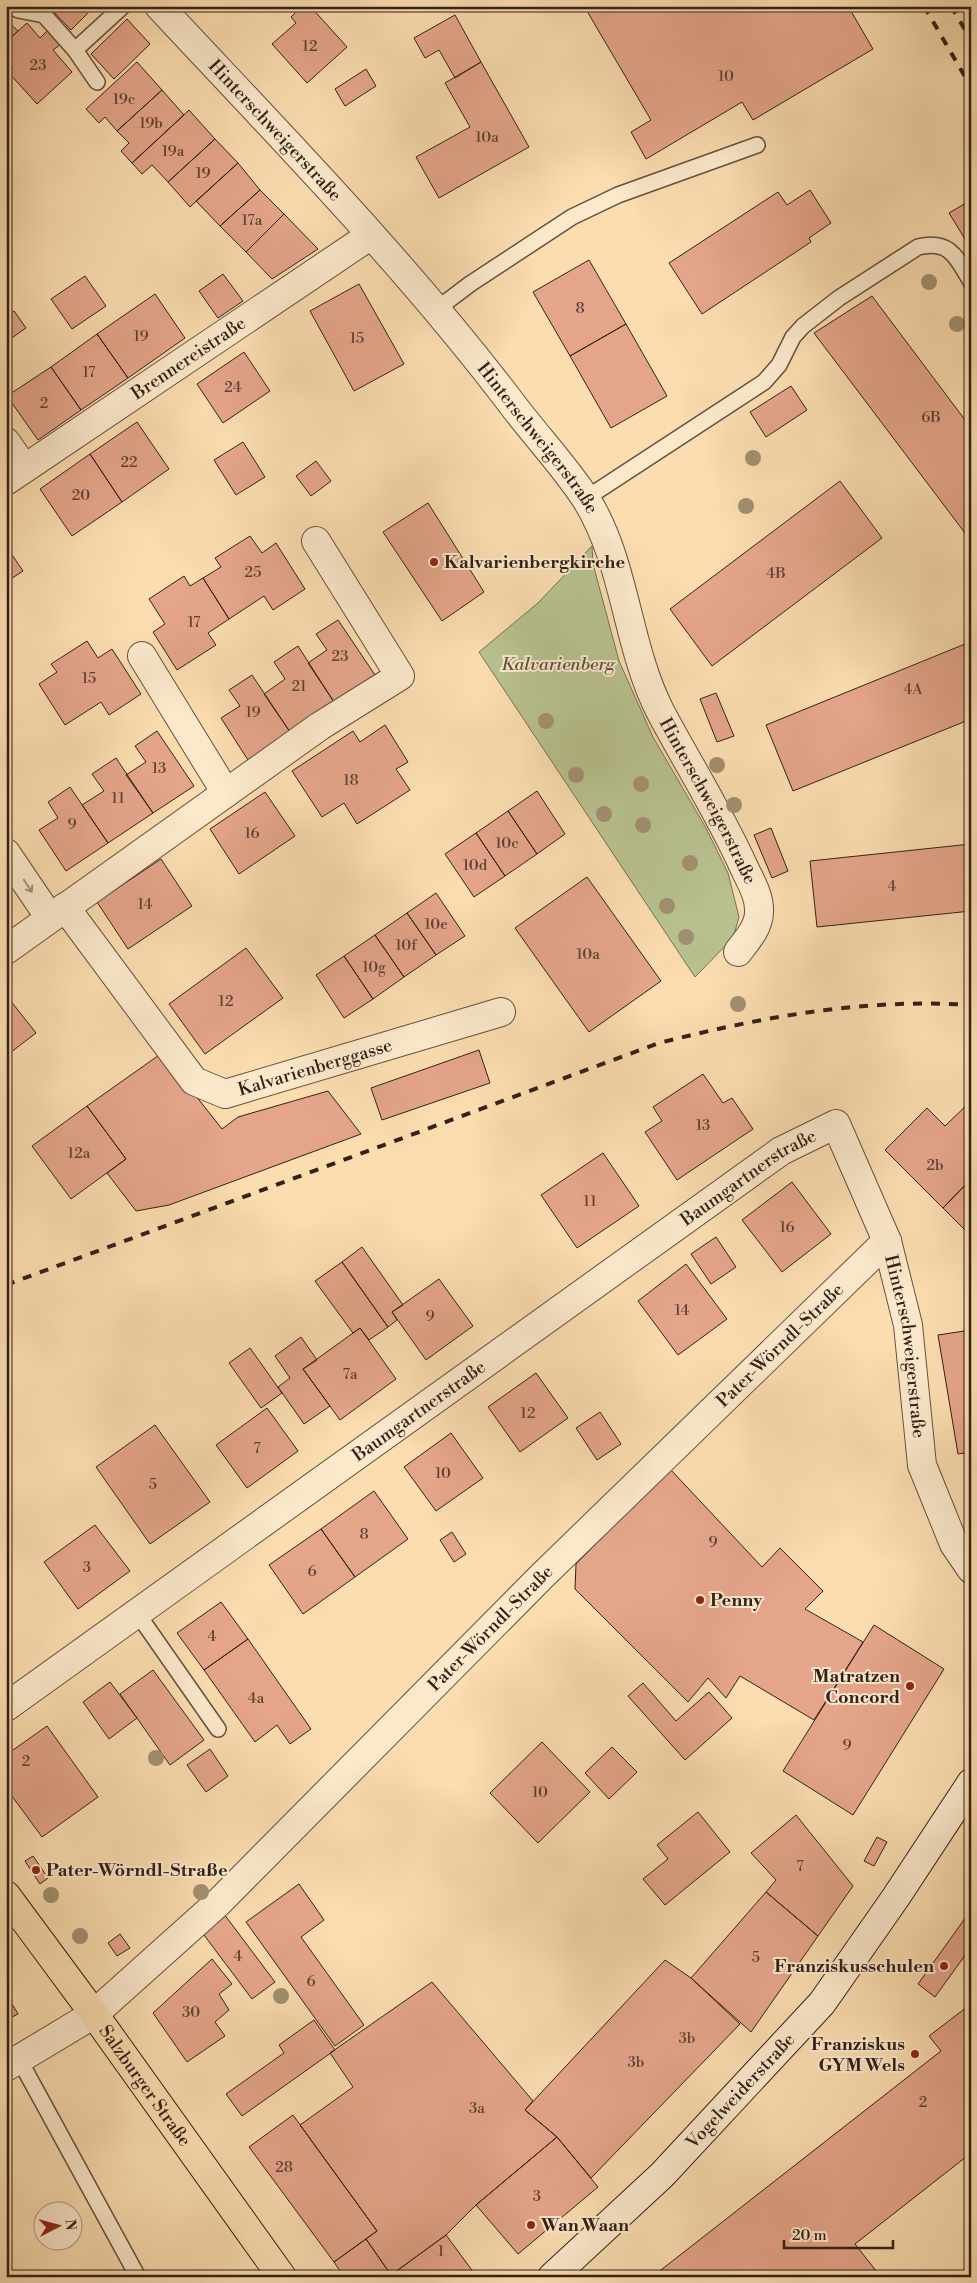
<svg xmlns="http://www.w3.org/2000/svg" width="977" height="2283" font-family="'Libre Bodoni',serif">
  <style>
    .green { fill: #b8c290; stroke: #747254 }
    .building { fill: #e5a58b; stroke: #312119 }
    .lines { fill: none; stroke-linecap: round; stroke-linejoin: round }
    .service-casing { stroke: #64503f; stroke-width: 18 }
    .minor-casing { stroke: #64503f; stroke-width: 30 }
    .secondary-casing { stroke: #312119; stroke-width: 30 }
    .primary-casing { stroke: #312119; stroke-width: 30 }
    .service { stroke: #fce9cc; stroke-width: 15 }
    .minor { stroke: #fce9cc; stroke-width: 28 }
    .secondary { stroke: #fce9cc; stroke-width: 28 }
    .primary { stroke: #fbddb0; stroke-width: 28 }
    .rail { stroke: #312119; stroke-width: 4; stroke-dasharray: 9 9; stroke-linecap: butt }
    .tree { fill: #a29071 }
    .oneway { stroke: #a18f7b }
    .poi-dot { fill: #8f2418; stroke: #fce9cc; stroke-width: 2 }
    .labels { text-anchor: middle; stroke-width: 4; stroke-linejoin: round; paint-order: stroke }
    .number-label { font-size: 15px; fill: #5e4236 }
    .street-label { font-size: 18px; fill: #312119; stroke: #fce9cc }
    .poi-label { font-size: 18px; font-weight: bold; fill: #312119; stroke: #fce9cc; text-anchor: start }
    .park-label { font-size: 18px; font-style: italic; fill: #5a513d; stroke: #fce9cc }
  </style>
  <rect width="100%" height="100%" fill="#fbddb0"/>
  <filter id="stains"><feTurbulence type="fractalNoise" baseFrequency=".004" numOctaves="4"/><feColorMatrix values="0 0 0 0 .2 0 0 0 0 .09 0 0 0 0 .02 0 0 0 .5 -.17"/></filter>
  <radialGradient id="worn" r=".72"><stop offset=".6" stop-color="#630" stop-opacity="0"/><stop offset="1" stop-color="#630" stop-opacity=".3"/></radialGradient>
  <!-- green -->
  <path class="green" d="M592,546L593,564L619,661L653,737L706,828L728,873L739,917L733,938L695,977L479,652L538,603Z"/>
  <!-- building -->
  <path class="building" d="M48,6H95L71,30Z
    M302,6H310L347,47L307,83L272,44L296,23L291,17Z
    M584,6H848L873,49L753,120L742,102L646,159L631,132L651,120Z
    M455,15L481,62L455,78L439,50L425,58L414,38Z
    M127,19L150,44L114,79L91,54Z
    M6,20L18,31L6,42Z
    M27,23L40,38L48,30L61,44L53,50L72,72L37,104L8,72L13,68L6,61V42Z
    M137,62L162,90L117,131L105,117L99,123L86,109Z
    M481,62L529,147L439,198L416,157L470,127L445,83Z
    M366,69L376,86L345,106L335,89Z
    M162,90L184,115L132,163L121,151L129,143L117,131Z
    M189,110L215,139L168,182L152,165L142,174L132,163Z
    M215,139L238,163L190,207L168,182Z
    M238,163L260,190L220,226L196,201Z
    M260,190L284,214L246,252L220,226Z
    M810,190L831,223L809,238L811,242L702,314L669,263L778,192L787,205Z
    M971,200V249L949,213Z
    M284,214L318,249L272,279L246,252Z
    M589,260L626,324L570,356L533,292Z
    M223,274L243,301L218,318L199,291Z
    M85,276L106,306L72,329L51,299Z
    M359,284L404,364L354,391L310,311Z
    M155,294L185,338L128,378L97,334Z
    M872,296L971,428V541L814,333Z
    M14,311L26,328L6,342V316Z
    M626,324L667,396L611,428L570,356Z
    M97,334L128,378L81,410L51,367Z
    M244,352L270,391L223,423L197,384Z
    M51,367L81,410L38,440L7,396Z
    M791,386L807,410L766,437L750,412Z
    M137,422L169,469L122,502L90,454Z
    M243,442L265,477L236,495L214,460Z
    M90,454L122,502L72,536L40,489Z
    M316,461L331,481L311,496L296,476Z
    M840,481L882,538L712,666L670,609Z
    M428,503L484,592L442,621L383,532Z
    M250,536L262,553L276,543L305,589L273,610L264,596L229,619L203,578L221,567L215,558Z
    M6,546L23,571L6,582Z
    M184,576L190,586L203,578L229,619L208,633L216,645L177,670L153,632L165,624L149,599Z
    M338,620L375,675L334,702L308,663L327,650L316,634Z
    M87,641L98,658L112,649L141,694L109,715L101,702L65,725L39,684L57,672L51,664Z
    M965,644L971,659V719L793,791L766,725Z
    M298,646L334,702L290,732L264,694L285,679L274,662Z
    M252,675L290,732L248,760L221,718L240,706L229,690Z
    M716,693L734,736L717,742L700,699Z
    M385,725L408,762L396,769L410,790L357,824L344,803L322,817L292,771L353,731L360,742Z
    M157,731L194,786L153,813L126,775L146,762L135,746Z
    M116,758L153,813L108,843L82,805L104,791L92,774Z
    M70,787L108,843L66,871L39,830L58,818L48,802Z
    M537,791L565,834L537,854L508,811Z
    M265,792L295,836L239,874L210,829Z
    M508,811L537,854L505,876L476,833Z
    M771,828L788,871L772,878L754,835Z
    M476,833L505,876L474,897L445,854Z
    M971,844V911L817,927L810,861Z
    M161,859L192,906L128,949L97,902Z
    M587,877L661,981L589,1032L515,928Z
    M436,893L465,936L436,955L407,913Z
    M407,913L436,955L404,977L375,935Z
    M375,935L404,977L373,999L344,956Z
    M246,948L283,998L205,1054L169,1004Z
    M344,956L373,999L344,1018L316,975Z
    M6,995L36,1033L6,1056Z
    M479,1050L490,1083L382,1120L371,1088Z
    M162,1053L222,1129L238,1117L328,1091L361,1134L169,1205L136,1211L107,1173L126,1159L87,1106Z
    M703,1074L723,1103L732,1098L753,1129L677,1180L645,1132L662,1121L653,1107Z
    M971,1101V1179L943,1208L885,1150L927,1108L945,1126Z
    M87,1106L126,1159L71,1199L32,1146Z
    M603,1153L639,1206L577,1248L541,1195Z
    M971,1179V1236L943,1208Z
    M792,1182L831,1234L782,1272L742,1220Z
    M716,1237L736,1267L711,1284L691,1254Z
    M362,1247L403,1305L392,1312L397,1320L388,1327L342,1262Z
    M342,1262L388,1327L369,1340L360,1328L353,1333L315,1281Z
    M686,1264L727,1319L678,1355L638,1301Z
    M439,1279L473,1326L426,1360L392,1312Z
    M360,1328L396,1379L340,1420L303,1369Z
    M971,1330V1452L958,1454L938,1335Z
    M301,1337L317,1360L303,1369L330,1406L304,1424L278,1387L290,1378L275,1356Z
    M250,1348L282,1393L261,1408L229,1363Z
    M536,1373L568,1418L520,1452L488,1407Z
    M267,1408L298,1451L247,1488L216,1445Z
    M600,1412L621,1444L597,1460L576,1428Z
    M155,1425L210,1502L150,1544L96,1467Z
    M451,1433L483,1478L436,1511L404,1467Z
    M670,1469L762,1567L780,1548L823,1591L805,1609L863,1642L814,1720L740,1676L726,1698L708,1678L688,1702L575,1589L576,1564Z
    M374,1491L408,1539L355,1577L321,1529Z
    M95,1525L130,1571L78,1609L44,1562Z
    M321,1529L355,1577L303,1614L269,1565Z
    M452,1532L466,1554L454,1562L440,1540Z
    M221,1602L248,1639L204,1670L177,1633Z
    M874,1625L944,1669L853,1815L783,1771Z
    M248,1639L311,1729L290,1744L277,1725L255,1742L204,1670Z
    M153,1670L204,1740L170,1765L120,1694Z
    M110,1682L137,1718L109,1739L83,1702Z
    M643,1683L676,1721L709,1692L732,1718L685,1760L628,1696Z
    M47,1726L98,1797L42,1837L6,1788V1755Z
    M542,1742L590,1792L538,1843L490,1793Z
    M612,1747L637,1772L609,1799L585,1773Z
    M210,1749L228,1776L206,1792L187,1765Z
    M698,1812L730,1852L665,1905L643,1879L668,1859L657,1845Z
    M796,1815L853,1886L818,1936L766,1892L776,1880L751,1853Z
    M877,1837L887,1842L874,1866L864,1861Z
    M33,1856L48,1878L40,1884L25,1861Z
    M299,1884L324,1920L301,1937L364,2025L335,2046L246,1922Z
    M766,1892L818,1936L751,2032L691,1978Z
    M971,1910V1947L935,1997L918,1984Z
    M224,1914L275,1982L252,1999L201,1931Z
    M120,1934L130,1948L117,1956L108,1943Z
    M212,1959L232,1984L219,1994L229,2010L215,2022L225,2036L187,2062L153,2013Z
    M665,1960L691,1978L740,2024L591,2178L557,2137L525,2110Z
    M432,1982L533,2101L525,2110L557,2137L476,2205L446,2235L391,2275L366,2239L377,2231L300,2125L353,2087L330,2053Z
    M6,1994L18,2014L6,2020Z
    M971,2004V2153L855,2244L877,2272L871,2277H652L941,2051L929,2036Z
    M314,2020L335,2050L242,2116L226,2094L284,2053L279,2045Z
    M293,2115L377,2231L334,2262L249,2147Z
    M557,2137L598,2187L518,2254L476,2205Z
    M446,2235L477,2277H344L334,2262L366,2239L391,2275Z"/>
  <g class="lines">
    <defs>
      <path id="service" d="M18,10L44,15L75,50
        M97,82L75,50L123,6
        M437,309L470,284L572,217L618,195L757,145
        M585,499L764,382L779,365L793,337L803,326L839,298L918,247C950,239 957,258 971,282
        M137,1613L218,1729
        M19,2059L138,2277"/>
      <g id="minor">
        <path id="s1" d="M159,6C281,137 407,265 515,408C538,438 566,468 586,499C626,563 626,644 660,711C687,762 718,811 742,863C749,879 760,895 759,912C759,927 747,940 738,952"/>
        <path d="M6,442L24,468"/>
        <path id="s2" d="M6,481L371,235"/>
        <path d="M142,656L226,793"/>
        <path d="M6,853L50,918"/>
        <path id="s3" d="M65,907L194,1081L225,1094L501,1012"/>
        <path d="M6,950L320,726L400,676L316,541"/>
        <path id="s4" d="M6,1707L781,1151L836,1124L887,1241L908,1325L922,1465L954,1544L971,1569"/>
        <path id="s5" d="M6,2067L94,2014L219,1902L542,1576L887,1241"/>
      </g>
      <g id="secondary">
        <path id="s6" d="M552,2277L662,2175L822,2003L896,1897L971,1783"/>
      </g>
      <g id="primary">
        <path id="s7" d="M6,1895L94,2014L282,2277"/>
      </g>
    </defs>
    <!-- service casing -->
    <use href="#service" class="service-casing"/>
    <!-- minor casing -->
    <use href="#minor" class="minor-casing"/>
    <!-- secondary casing -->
    <use href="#secondary" class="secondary-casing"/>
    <!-- primary casing -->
    <use href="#primary" class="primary-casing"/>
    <!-- service -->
    <use href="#service" class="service"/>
    <!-- minor -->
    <use href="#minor" class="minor"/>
    <!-- secondary -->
    <use href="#secondary" class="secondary"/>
    <!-- primary -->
    <use href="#primary" class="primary"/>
    <!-- rail -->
    <path class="rail" d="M924,6L971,87
      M951,6L971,40
      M6,1285L659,1043C762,1017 864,998 971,1005"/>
  </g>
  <!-- trees -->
  <g class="tree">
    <circle cx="929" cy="282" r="8"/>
    <circle cx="957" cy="324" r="8"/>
    <circle cx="753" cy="458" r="8"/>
    <circle cx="746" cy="506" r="8"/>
    <circle cx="546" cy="721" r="8"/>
    <circle cx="717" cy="765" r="8"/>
    <circle cx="576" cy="775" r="8"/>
    <circle cx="641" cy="784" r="8"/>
    <circle cx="734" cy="805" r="8"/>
    <circle cx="604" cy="814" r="8"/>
    <circle cx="643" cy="825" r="8"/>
    <circle cx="690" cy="863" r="8"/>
    <circle cx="667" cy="906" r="8"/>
    <circle cx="686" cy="937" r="8"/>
    <circle cx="738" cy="1004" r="8"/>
    <circle cx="156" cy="1758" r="8"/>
    <circle cx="201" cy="1892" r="8"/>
    <circle cx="51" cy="1895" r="8"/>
    <circle cx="80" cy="1936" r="8"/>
    <circle cx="281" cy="1996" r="8"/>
  </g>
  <!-- one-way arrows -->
  <defs><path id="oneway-shaft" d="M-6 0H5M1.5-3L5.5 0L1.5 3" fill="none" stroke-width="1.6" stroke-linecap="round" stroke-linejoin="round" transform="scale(1.25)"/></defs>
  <use class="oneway" href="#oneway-shaft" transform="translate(28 886) rotate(57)"/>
  <!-- markers -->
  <g class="poi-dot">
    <circle cx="434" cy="562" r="5"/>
    <circle cx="700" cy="1600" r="5"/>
    <circle cx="910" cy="1686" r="5"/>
    <circle cx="36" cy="1870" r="5"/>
    <circle cx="944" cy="1966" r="5"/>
    <circle cx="915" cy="2054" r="5"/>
    <circle cx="531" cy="2225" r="5"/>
  </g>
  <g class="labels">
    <!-- number labels -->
    <g class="number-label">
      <text x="310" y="51">12</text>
      <text x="38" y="70">23</text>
      <text x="726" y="81">10</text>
      <text x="124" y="104">19c</text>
      <text x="151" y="128">19b</text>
      <text x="487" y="142">10a</text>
      <text x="173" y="156">19a</text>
      <text x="203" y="178">19</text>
      <text x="252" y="225">17a</text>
      <text x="580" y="313">8</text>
      <text x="141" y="341">19</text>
      <text x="357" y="343">15</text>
      <text x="89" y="377">17</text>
      <text x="233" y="392">24</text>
      <text x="44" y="408">2</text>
      <text x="931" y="422">6B</text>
      <text x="129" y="467">22</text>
      <text x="81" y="500">20</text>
      <text x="253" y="577">25</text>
      <text x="776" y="578">4B</text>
      <text x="194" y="627">17</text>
      <text x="340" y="661">23</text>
      <text x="89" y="683">15</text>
      <text x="299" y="691">21</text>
      <text x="913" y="694">4A</text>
      <text x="253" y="717">19</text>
      <text x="159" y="773">13</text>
      <text x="351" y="785">18</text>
      <text x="118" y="803">11</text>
      <text x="72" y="829">9</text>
      <text x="252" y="838">16</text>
      <text x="507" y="848">10c</text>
      <text x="475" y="870">10d</text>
      <text x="892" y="891">4</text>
      <text x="145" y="909">14</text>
      <text x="436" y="929">10e</text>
      <text x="406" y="950">10f</text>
      <text x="588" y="959">10a</text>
      <text x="374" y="972">10g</text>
      <text x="226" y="1006">12</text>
      <text x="703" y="1130">13</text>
      <text x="79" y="1158">12a</text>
      <text x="935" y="1170">2b</text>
      <text x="590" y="1206">11</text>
      <text x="787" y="1232">16</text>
      <text x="682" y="1315">14</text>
      <text x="430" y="1321">9</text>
      <text x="350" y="1379">7a</text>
      <text x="528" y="1418">12</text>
      <text x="257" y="1453">7</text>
      <text x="443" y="1478">10</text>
      <text x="153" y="1489">5</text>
      <text x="364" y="1539">8</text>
      <text x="713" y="1547">9</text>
      <text x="87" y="1572">3</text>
      <text x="312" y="1576">6</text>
      <text x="212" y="1641">4</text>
      <text x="256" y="1703">4a</text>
      <text x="847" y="1750">9</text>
      <text x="26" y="1766">2</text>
      <text x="540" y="1797">10</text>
      <text x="800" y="1871">7</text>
      <text x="238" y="1961">4</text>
      <text x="756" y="1962">5</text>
      <text x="311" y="1986">6</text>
      <text x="191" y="2017">30</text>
      <text x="687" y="2043">3b</text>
      <text x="636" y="2067">3b</text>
      <text x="923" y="2107">2</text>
      <text x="477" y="2113">3a</text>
      <text x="284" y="2172">28</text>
      <text x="537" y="2201">3</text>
      <text x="441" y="2256">1</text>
    </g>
    <!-- street labels -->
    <g class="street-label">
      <text dy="6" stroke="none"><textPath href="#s1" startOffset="170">Hinterschweigerstraße</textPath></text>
      <text dy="6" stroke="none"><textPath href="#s2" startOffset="220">Brennereistraße</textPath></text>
      <text dy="6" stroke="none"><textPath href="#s1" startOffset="575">Hinterschweigerstraße</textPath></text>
      <text dy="6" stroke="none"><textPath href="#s1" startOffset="980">Hinterschweigerstraße</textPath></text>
      <text dy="6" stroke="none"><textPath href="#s3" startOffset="344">Kalvarienberggasse</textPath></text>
      <text dy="6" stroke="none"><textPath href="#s4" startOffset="912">Baumgartnerstraße</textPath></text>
      <text dy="6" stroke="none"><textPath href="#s5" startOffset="1061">Pater-Wörndl-Straße</textPath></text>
      <text dy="6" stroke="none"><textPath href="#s4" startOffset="1250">Hinterschweigerstraße</textPath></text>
      <text dy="6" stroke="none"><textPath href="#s4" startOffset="508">Baumgartnerstraße</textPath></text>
      <text dy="6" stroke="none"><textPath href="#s5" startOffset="656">Pater-Wörndl-Straße</textPath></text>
      <text dy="6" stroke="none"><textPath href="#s7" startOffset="236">Salzburger Straße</textPath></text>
      <text dy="6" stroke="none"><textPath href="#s6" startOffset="265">Vogelweiderstraße</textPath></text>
    </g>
    <!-- poi labels -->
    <g class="poi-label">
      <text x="444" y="568">Kalvarienbergkirche</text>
      <text x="710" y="1606">Penny</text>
      <text x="900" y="1682" text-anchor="end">Matratzen<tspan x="900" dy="21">Concord</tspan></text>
      <text x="46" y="1876">Pater-Wörndl-Straße</text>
      <text x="934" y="1972" text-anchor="end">Franziskusschulen</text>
      <text x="905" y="2050" text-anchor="end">Franziskus<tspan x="905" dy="21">GYM Wels</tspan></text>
      <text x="541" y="2231">Wan Waan</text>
    </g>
    <!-- park labels -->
    <g class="park-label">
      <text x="558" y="670">Kalvarienberg</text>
    </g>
  </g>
  <!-- margin -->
  <rect width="977" height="2283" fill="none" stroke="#fbddb0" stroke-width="25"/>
  <rect x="8" y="8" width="962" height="2268" fill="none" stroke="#312119" stroke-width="2.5"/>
  <rect x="12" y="12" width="952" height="2258" fill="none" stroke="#312119"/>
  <!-- north arrow -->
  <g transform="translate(58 2226) rotate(84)"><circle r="24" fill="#fce9cc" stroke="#ab9984"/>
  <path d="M0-4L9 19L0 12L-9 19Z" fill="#8f2418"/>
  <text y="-8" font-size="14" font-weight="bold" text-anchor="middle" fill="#312119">N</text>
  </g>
  <!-- scale -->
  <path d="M784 2240v8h109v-8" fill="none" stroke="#312119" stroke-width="2.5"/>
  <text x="792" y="2240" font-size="15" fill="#312119" stroke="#fce9cc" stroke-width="4" paint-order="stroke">20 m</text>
  <rect width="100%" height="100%" filter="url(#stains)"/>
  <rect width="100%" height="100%" fill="url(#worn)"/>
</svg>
